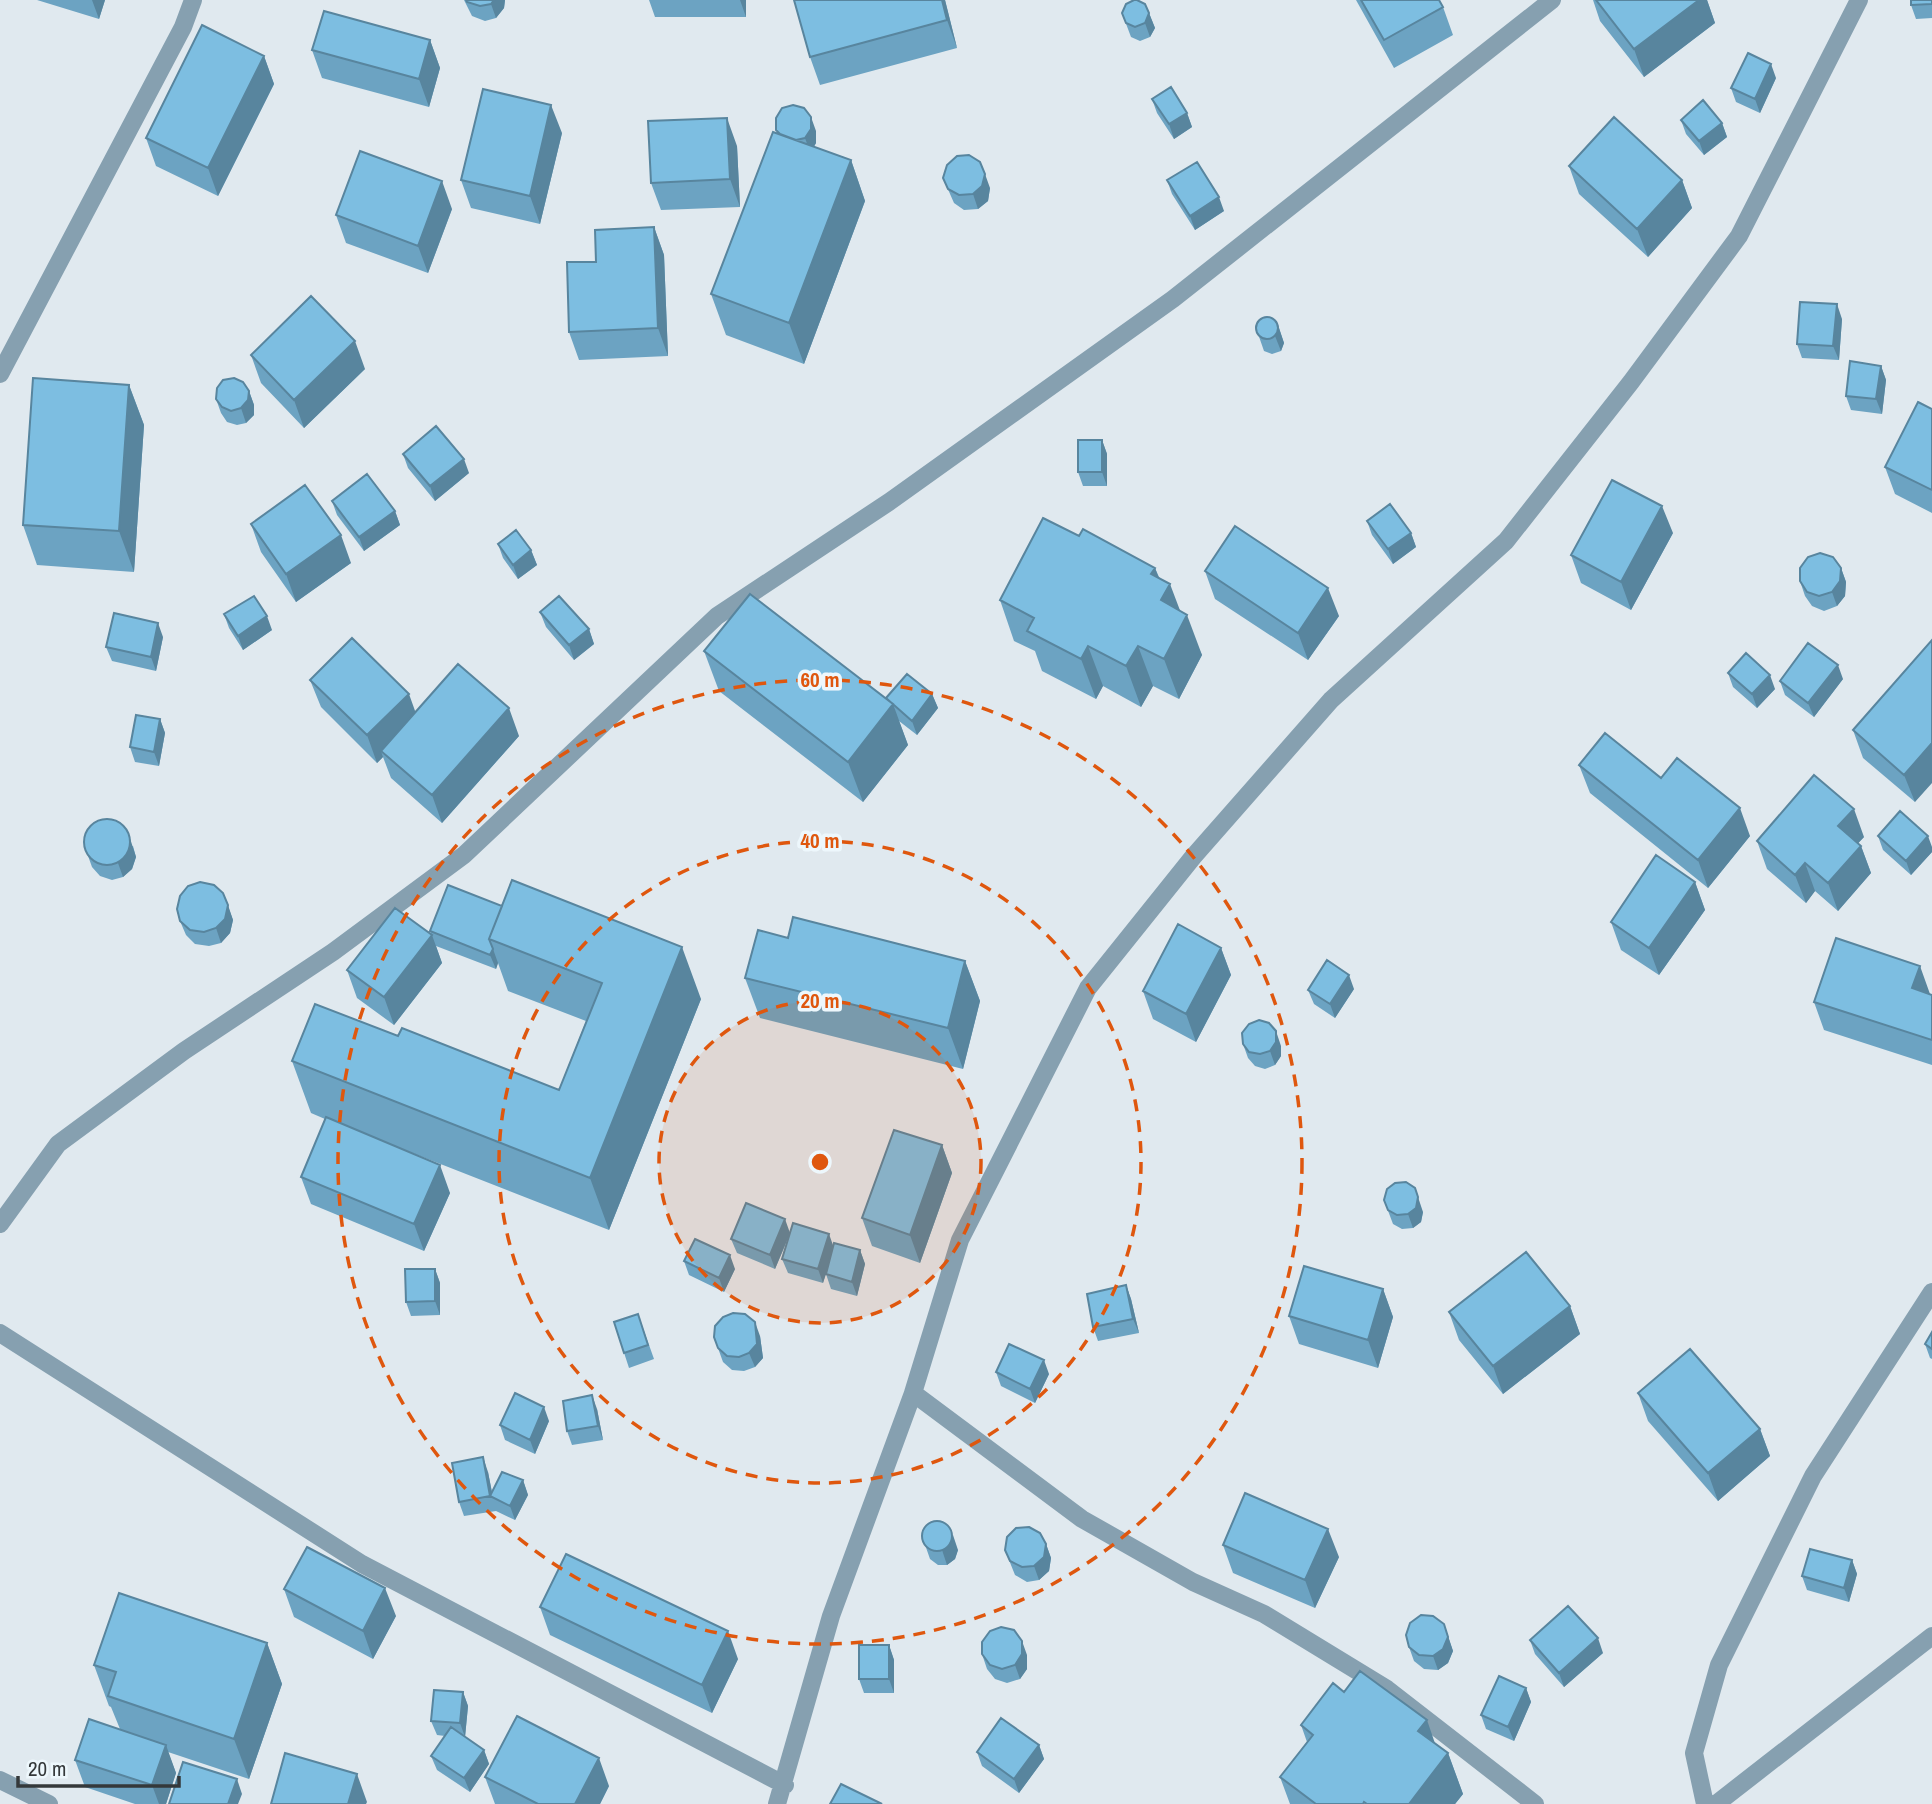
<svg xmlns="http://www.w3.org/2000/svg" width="1932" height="1804" font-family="'Archivo Narrow',sans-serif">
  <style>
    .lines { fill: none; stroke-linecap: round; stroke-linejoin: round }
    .street { stroke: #86a0b0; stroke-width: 18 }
    .wall { fill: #6ca3c2 }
    .shaded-wall { fill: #58859e }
    .building { fill: #7dbee1; stroke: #58859e; stroke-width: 2 }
    .ring { fill: none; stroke: #df570e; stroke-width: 3.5; stroke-dasharray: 12 9 }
    .centre { fill: #df570e; stroke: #edf7fc; stroke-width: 3.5 }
    .ring-label { font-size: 21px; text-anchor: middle; font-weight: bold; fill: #df570e; stroke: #edf7fc; stroke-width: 7; stroke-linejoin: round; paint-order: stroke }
  </style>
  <rect width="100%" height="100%" fill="#e0e9ef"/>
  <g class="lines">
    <!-- street -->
    <path class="street" d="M0,374L183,27L193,0
      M0,1224L58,1144L184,1051L333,952L464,855L717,616L889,502L1173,299L1552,0
      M0,1333L362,1564L785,1785
      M913,1393L1082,1519L1193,1582L1264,1614L1387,1689L1535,1804
      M0,1780L49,1804
      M777,1804L831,1616L913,1393L960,1240L1088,988L1193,857L1331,700L1506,541L1631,382L1739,236L1859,0
      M1705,1804L1694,1753L1719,1665L1813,1476L1932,1292
      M1716,1804L1932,1636"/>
  </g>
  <!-- wall -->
  <path class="wall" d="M37,0H105L99,19Z
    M464,0H505L504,8L496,18L485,21L472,16Z
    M649,0H746V17H655Z
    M945,0L957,48L820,85L810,57Z
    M1356,0H1439L1443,7L1453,35L1394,68Z
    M1593,0H1707L1715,23L1644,77L1600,21Z
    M1932,0V18L1916,19L1911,5Z
    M1122,13H1149L1155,28L1150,37L1140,41L1131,37Z
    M430,40L440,68L429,107L322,78L312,50Z
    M264,56L274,84L218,196L156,166L146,138Z
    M1776,78L1760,113L1736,102L1731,88Z
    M1152,99L1187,113L1192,127L1174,139L1157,113Z
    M1681,120L1722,123L1727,137L1704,155L1686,134Z
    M776,130L816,131V143L814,147L851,160L865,201L804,364L726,335L711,294L778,133Z
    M562,133L540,224L471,208L461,180Z
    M737,146L740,207L661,210L651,183Z
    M1569,166L1682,180L1692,208L1648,257L1579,194Z
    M943,178L990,188L988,201L978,209L964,210L954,203Z
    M1167,180L1224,211L1195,230L1172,194Z
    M452,209L428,273L346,243L336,215Z
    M654,227L664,255L668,356L579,360L569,332L596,262Z
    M1842,319L1839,360L1802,358L1797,344Z
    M1256,328H1279L1284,343L1281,351L1272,354L1264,351Z
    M251,355L365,369L304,428L261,383Z
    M1881,366L1886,380L1882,414L1851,410L1846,396Z
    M129,385L144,425L134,572L37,565L23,525Z
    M249,391L254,405V415L246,423L237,425L227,422L221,413L216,399Z
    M1932,409V513L1895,494L1885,467Z
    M1102,440L1107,454V486H1083L1078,472Z
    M403,454L469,473L435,501L408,468Z
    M332,501L395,511L400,525L364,551L337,515Z
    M1367,521L1411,533L1416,547L1393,564L1372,535Z
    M251,524L351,563L296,602L261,552Z
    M1673,533L1631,610L1581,583L1571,555Z
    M1079,536L1155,568L1159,577L1180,611L1202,655L1179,699L1153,686L1141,707L1103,686L1096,699L1042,671L1035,651L1014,641L1000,600Z
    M498,544L531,550L537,565L518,579L503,558Z
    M1841,568L1846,582L1845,596L1837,606L1824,611L1812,606L1805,596L1800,581Z
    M1205,571L1339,616L1308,660L1215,599Z
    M540,612L589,629L594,644L574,660L546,627Z
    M224,614L272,630L243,650L229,628Z
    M163,637L156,671L112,661L106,647Z
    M1932,640L1915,802L1863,758L1853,730Z
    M704,651L886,698L932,694L938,708L917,735L899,721L908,745L863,802L719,691Z
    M1728,673L1775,689L1757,708L1733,687Z
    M1843,679L1814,717L1785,695L1780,681Z
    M310,680L415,712L519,736L442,823L391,778L383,757L377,763L321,707Z
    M160,719L165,733L159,766L135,762L130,747Z
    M1579,765L1661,778L1750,836L1708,888L1590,793Z
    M1878,836L1932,847V852L1911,875L1883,850Z
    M1864,837L1858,843L1861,846L1871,873L1838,911L1815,891L1806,903L1767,869L1757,841Z
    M133,846L136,857L132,869L123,877L112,880L100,876L92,867L87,853Z
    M1695,882L1705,910L1659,975L1621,950L1611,922Z
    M448,885L701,999L609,1230L392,1145L450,1193L424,1251L311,1204L301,1177L325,1119L311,1113L292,1061L398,1036L559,1090L586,1021L508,991L498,963L496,969L436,946L442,963L394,1025L357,998L347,970L431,934L430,931Z
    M223,893L233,920L230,933L221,943L209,946L195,944L186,935L180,921Z
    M1221,948L1231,975L1196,1042L1153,1019L1143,991Z
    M965,961L980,1001L963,1069L760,1018L745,978Z
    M1354,989L1335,1018L1314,1004L1308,990Z
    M1932,995V1065L1824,1030L1814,1002Z
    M1243,1044L1281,1046V1056L1275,1065L1265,1069L1255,1066L1248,1058Z
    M942,1145L952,1173L920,1263L872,1246L862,1218Z
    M1384,1200L1423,1212L1421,1222L1413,1228L1402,1229L1393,1224Z
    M790,1233L833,1246L860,1250L865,1264L857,1296L831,1289L826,1274L827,1271L823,1283L788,1273L782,1259L790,1234L775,1269L737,1253L731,1239Z
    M684,1261L735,1269L724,1292L689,1275Z
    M435,1269L440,1283V1315L411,1316L406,1302Z
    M1126,1285L1131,1299L1139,1333L1098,1341L1093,1327Z
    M1383,1289L1393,1317L1378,1368L1299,1344L1289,1316Z
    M1570,1306L1580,1334L1503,1394L1459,1340L1449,1312Z
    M638,1314L654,1359L629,1368L614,1322Z
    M1932,1332V1359L1930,1358L1925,1344Z
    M760,1336L763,1358L755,1367L744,1371L732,1370L723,1362L714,1337Z
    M996,1372L1049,1374L1035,1403L1001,1386Z
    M1638,1393L1760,1429L1770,1456L1718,1501L1648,1421Z
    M597,1409L603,1440L572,1445L567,1431Z
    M549,1421L535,1454L505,1440L500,1425Z
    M488,1472L492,1492L523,1480L528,1495L515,1520L496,1511L464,1516L459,1502Z
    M922,1536L958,1550L955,1559L947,1565H938L930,1559Z
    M1046,1544L1051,1558L1049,1571L1039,1580L1027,1582L1015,1575L1005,1550Z
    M1223,1545L1339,1557L1315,1608L1233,1573Z
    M1852,1560L1857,1574L1849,1602L1807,1590L1802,1576Z
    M284,1589L396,1616L373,1659L294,1617Z
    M540,1607L738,1659L712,1713L550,1635Z
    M1444,1624L1453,1651L1448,1663L1438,1670L1424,1669L1414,1661L1409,1647Z
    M1530,1640L1603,1653L1564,1687L1535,1654Z
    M267,1643L282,1684L249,1779L168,1752L176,1773L166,1804H135L85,1787L75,1760L120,1729L111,1707L109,1706L94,1665Z
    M889,1645L894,1660V1693H864L859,1679Z
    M982,1654L1027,1655V1669L1020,1679L1007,1683L995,1679L987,1669Z
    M1526,1688L1531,1702L1514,1741L1486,1729L1481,1715Z
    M463,1692L468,1706L465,1737L484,1750L489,1764L470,1792L437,1770L431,1756L445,1736L437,1735L431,1721Z
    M1344,1692L1435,1743L1448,1753L1463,1794L1455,1804H1290L1280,1777L1307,1742L1301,1725Z
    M1039,1745L1044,1759L1019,1793L982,1766L977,1752Z
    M485,1777L609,1786L600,1804H495Z"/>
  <!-- shaded-wall -->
  <path class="shaded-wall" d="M92,0H105L99,19Z
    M494,0H505L504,8L496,18L491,4Z
    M740,0H746V17Z
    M942,0H945L957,48L947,20Z
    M1699,0H1707L1715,23L1644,77L1634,49Z
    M1149,13L1155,28L1150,37L1145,23Z
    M430,40L440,68L429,107L419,79Z
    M264,56L274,84L218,196L208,168Z
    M1771,64L1776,78L1760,113L1755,99Z
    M551,105L562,133L540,224L530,196Z
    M1187,113L1192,127L1174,139L1169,124Z
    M811,117L816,131V143L810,152L805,138Z
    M727,118L737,146L740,207L730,179Z
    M1722,123L1727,137L1704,155L1699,141Z
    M851,160L865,201L804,364L789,323Z
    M985,174L990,188L988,201L978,209L973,194Z
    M1682,180L1692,208L1648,257L1637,229Z
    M442,181L452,209L428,273L418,246Z
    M1219,197L1224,211L1195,230L1190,216Z
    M654,227L664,255L668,356L658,328Z
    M1837,304L1842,319L1839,360L1833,346Z
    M1279,328L1284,343L1281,351L1275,336Z
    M355,341L365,369L304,428L294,400Z
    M1881,366L1886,380L1882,414L1876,399Z
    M129,385L144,425L134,572L119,531Z
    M249,391L254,405V415L246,423L241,408Z
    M1102,440L1107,454V486L1102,472Z
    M464,459L469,473L435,501L430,486Z
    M1662,506L1673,533L1631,610L1621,582Z
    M395,511L400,525L364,551L359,537Z
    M1411,533L1416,547L1393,564L1388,549Z
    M341,535L351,563L296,602L286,574Z
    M531,550L537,565L518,579L513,565Z
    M1155,568L1165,594L1170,584L1184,621L1187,615L1202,655L1179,699L1164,659L1151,574Z
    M1841,568L1846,582L1845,596L1837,606L1832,592Z
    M1328,588L1339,616L1308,660L1298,633Z
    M267,616L272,630L243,650L238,636Z
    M158,623L163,637L156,671L151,657Z
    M589,629L594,644L574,660L569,645Z
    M1088,646L1103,686L1096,699L1081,659Z
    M1138,646L1153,686L1141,707L1126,666Z
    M1838,665L1843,679L1814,717L1808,703Z
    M1770,675L1775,689L1757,708L1752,694Z
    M409,694L419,722L381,751L383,757L377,763L367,735Z
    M932,694L938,708L917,735L912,721Z
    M893,704L908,745L863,802L848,762Z
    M509,708L519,736L442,823L432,795Z
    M160,719L165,733L159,766L154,752Z
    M1932,743V783L1915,802L1904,775Z
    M1740,808L1750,836L1708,888L1698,860Z
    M1854,809L1864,837L1848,854L1838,826Z
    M128,832L136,857L132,869L123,877L118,863Z
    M1928,836L1932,847V852L1911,875L1906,861Z
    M1861,846L1871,873L1838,911L1828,883Z
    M1805,863L1815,891L1806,903L1795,875Z
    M1695,882L1705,910L1659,975L1649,948Z
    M228,905L233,920L230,933L221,943L216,928Z
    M432,935L442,963L394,1025L384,997Z
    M682,947L701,999L609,1230L590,1178Z
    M1221,948L1231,975L1196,1042L1186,1014Z
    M493,949L498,963L496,969L490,955Z
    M965,961L980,1001L963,1069L948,1028Z
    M1920,966L1930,994L1912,988Z
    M1349,975L1354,989L1335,1018L1330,1004Z
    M1276,1031L1281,1046V1056L1275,1065L1270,1051Z
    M942,1145L952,1173L920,1263L910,1235Z
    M440,1165L450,1193L424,1251L414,1224Z
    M1418,1197L1423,1212L1421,1222L1413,1228L1408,1214Z
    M785,1219L790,1233L775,1269L770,1255Z
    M829,1234L834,1248L823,1283L818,1269Z
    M860,1250L865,1264L857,1296L852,1282Z
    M730,1255L735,1269L724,1292L719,1278Z
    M435,1269L440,1283V1315L435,1301Z
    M1126,1285L1131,1299L1139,1333L1133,1319Z
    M1383,1289L1393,1317L1378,1368L1368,1340Z
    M1570,1306L1580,1334L1503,1394L1493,1366Z
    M755,1322L760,1336L763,1358L755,1367L749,1353Z
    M1044,1360L1049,1374L1035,1403L1030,1389Z
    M592,1395L597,1409L603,1440L598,1426Z
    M544,1407L549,1421L535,1454L530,1440Z
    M1760,1429L1770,1456L1718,1501L1708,1473Z
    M483,1457L488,1472L493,1498L490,1496Z
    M523,1480L528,1495L515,1520L510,1506Z
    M1328,1529L1339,1557L1315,1608L1305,1580Z
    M953,1535L958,1550L955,1559L947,1565L942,1550Z
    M1046,1544L1051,1558L1049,1571L1039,1580L1034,1566Z
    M1852,1560L1857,1574L1849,1602L1844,1588Z
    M385,1588L396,1616L373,1659L363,1631Z
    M1444,1624L1453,1651L1448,1663L1438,1670L1433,1656Z
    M728,1631L738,1659L712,1713L702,1685Z
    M1598,1638L1603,1653L1564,1687L1559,1673Z
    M1022,1641L1027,1655V1669L1020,1679L1015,1665Z
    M267,1643L282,1684L249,1779L234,1739Z
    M889,1645L894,1660V1693L889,1679Z
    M1526,1688L1531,1702L1514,1741L1508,1727Z
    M463,1692L468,1706L465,1737L460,1723Z
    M1427,1720L1441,1761L1418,1731Z
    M166,1745L176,1773L166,1804H159L152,1785Z
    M1039,1745L1044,1759L1019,1793L1014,1779Z
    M484,1750L489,1764L470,1792L464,1778Z
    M1448,1753L1463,1794L1455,1804H1409Z
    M599,1758L609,1786L600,1804H575Z
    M357,1774L367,1802L366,1804H348Z
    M237,1779L242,1794L238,1804H228Z"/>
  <!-- building -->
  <path class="building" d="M466,0H494L491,4L480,6L467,2Z
    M794,0H942L947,20L810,57Z
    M1134,0H1137L1145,4L1149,13L1145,23L1135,27L1126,23L1122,13L1126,4Z
    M1361,0H1439L1443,7L1384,40Z
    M1596,0H1699L1634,49Z
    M1911,0H1932V4L1911,5Z
    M324,11L430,40L419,79L312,50Z
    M202,25L264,56L208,168L146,138Z
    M1748,53L1771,64L1755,99L1731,88Z
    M1171,87L1187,113L1169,124L1152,99Z
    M483,89L551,105L530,196L461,180Z
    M1703,100L1722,123L1699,141L1681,120Z
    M793,105L804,108L811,117V129L805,138L796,140L780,134L776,130V118L782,108Z
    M1614,117L1682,180L1637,229L1569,166Z
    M727,118L730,179L651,183L648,121Z
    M773,132L851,160L789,323L711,294Z
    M360,151L442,181L418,246L336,215Z
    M969,155L980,162L985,174L982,186L973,194L959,195L948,189L943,178L947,165L957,156Z
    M1197,162L1219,197L1190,216L1167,180Z
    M654,227L658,328L569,332L567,262H596L595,230Z
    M311,296L355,341L294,400L251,355Z
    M1800,302L1837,304L1833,346L1797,344Z
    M1256 328a11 11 0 1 1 22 0a11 11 0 1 1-22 0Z
    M1850,361L1881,366L1876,399L1846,396Z
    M33,378L129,385L119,531L23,525Z
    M234,378L243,382L249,391L248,400L241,408L231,411L222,407L216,399L217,388L223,380Z
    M1918,402L1932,409V490L1885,467Z
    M436,426L464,459L430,486L403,454Z
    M1078,440H1102V472H1078Z
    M367,474L395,511L359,537L332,501Z
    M1612,480L1662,506L1621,582L1571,555Z
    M305,485L341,535L286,574L251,524Z
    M1390,504L1411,533L1388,549L1367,521Z
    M1043,518L1079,536L1083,529L1155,568L1151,574L1170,584L1161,600L1187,615L1164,659L1138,646L1126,666L1088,646L1081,659L1027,631L1034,618L1000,600Z
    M1235,526L1328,588L1298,633L1205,571Z
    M516,530L531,550L513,565L498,544Z
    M1820,553L1833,557L1841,568L1840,581L1832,592L1819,596L1807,592L1800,581V568L1808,557Z
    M750,594L893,704L848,762L704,651Z
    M254,596L267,616L238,636L224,614Z
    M559,596L589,629L569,645L540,612Z
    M114,613L158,623L151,657L106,647Z
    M352,638L409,694L367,735L310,680Z
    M1932,640V743L1904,775L1853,730Z
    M1808,643L1838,665L1808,703L1780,681Z
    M1746,653L1770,675L1752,694L1728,673Z
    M458,664L509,708L432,795L381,751Z
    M907,674L932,694L912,721L886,698Z
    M136,715L160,719L154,752L130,747Z
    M1605,733L1661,778L1677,758L1740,808L1698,860L1579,765Z
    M1814,775L1854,809L1838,826L1861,846L1828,883L1805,863L1795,875L1757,841Z
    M1900,811L1928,836L1906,861L1878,836Z
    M84 842a23 23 0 1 1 46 0a23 23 0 1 1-46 0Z
    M1656,855L1695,882L1649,948L1611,922Z
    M512,880L682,947L590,1178L292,1061L315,1004L398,1036L402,1028L559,1090L602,983L489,939Z
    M200,882L214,885L223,893L228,905L225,919L216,928L204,932L190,930L180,921L177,909L180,896L188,886Z
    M448,885L502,906L489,939L493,949L490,955L430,931Z
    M395,908L432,935L384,997L347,970Z
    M793,917L965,961L948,1028L745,978L758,930L788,938Z
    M1178,924L1221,948L1186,1014L1143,991Z
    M1836,938L1920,966L1912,988L1932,995V1040L1814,1002Z
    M1327,960L1349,975L1330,1004L1308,990Z
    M1259,1020L1269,1023L1276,1031V1042L1270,1051L1260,1054L1249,1052L1243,1044L1242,1033L1249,1024Z
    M326,1117L440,1165L414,1224L301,1177Z
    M894,1130L942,1145L910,1235L862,1218Z
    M1406,1182L1415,1188L1418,1197L1416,1208L1408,1214L1397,1215L1388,1210L1384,1200L1387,1189L1395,1183Z
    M746,1203L785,1219L770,1255L731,1239Z
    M793,1223L829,1234L818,1269L782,1259Z
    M695,1239L730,1255L719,1278L684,1261Z
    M834,1243L860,1250L852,1282L826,1274Z
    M1526,1252L1570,1306L1493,1366L1449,1312Z
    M1304,1266L1383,1289L1368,1340L1289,1316Z
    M405,1269H435V1301L406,1302Z
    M1126,1285L1133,1319L1093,1327L1087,1294Z
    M733,1313L745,1314L755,1322L757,1344L749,1353L739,1357L727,1356L718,1348L714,1337L715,1326L723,1317Z
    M638,1314L648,1345L624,1353L614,1322Z
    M1932,1332V1349L1925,1344Z
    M1009,1344L1044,1360L1030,1389L996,1372Z
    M1690,1349L1760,1429L1708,1473L1638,1393Z
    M515,1393L544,1407L530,1440L500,1425Z
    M592,1395L598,1426L567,1431L563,1401Z
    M483,1457L490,1496L459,1502L452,1463Z
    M502,1472L523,1480L510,1506L490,1496Z
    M1245,1493L1328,1529L1305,1580L1223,1545Z
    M922 1536a15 15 0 1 1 30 0a15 15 0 1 1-30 0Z
    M1029,1527L1040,1533L1046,1544L1044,1557L1034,1566L1022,1567L1010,1561L1005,1550L1007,1537L1016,1528Z
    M307,1547L385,1588L363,1631L284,1589Z
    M1810,1549L1852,1560L1844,1588L1802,1576Z
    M566,1554L728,1631L702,1685L540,1607Z
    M119,1593L267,1643L234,1739L108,1696L116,1672L94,1665Z
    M1568,1606L1598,1638L1559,1673L1530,1640Z
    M1421,1615L1433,1616L1444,1624L1448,1637L1443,1649L1433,1656L1419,1655L1409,1647L1406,1635L1410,1623Z
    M1001,1627L1014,1630L1022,1641V1654L1015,1665L1002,1669L990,1665L982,1654V1642L990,1631Z
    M859,1645H889V1679H859Z
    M1360,1671L1427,1720L1418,1731L1448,1753L1409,1804H1367L1364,1802L1363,1804H1316L1280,1777L1313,1735L1301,1725L1333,1683L1344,1692Z
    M1499,1676L1526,1688L1508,1727L1481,1715Z
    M434,1690L463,1692L460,1723L431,1721Z
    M517,1716L599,1758L575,1804H538L485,1777Z
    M1001,1718L1039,1745L1014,1779L977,1752Z
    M89,1719L166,1745L152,1785L75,1760Z
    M451,1727L484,1750L464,1778L431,1756Z
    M285,1753L357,1774L348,1804H271Z
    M183,1762L237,1779L228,1804H169Z
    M841,1784L882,1804H830Z"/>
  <!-- distance rings -->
  <circle cx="820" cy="1162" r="161" fill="#df570e" fill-opacity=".12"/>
  <g class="ring">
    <circle cx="820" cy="1162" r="161"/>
    <circle cx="820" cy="1162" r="321"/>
    <circle cx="820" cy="1162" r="482"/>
  </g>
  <circle cx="820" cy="1162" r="10" class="centre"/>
  <g class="ring-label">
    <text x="820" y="687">60 m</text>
    <text x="820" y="848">40 m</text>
    <text x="820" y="1008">20 m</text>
  </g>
  <!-- scale -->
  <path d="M18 1776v10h161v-10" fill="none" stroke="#34383a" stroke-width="3.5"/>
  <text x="28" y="1776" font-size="21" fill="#34383a" stroke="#edf7fc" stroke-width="5" paint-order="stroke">20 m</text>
</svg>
